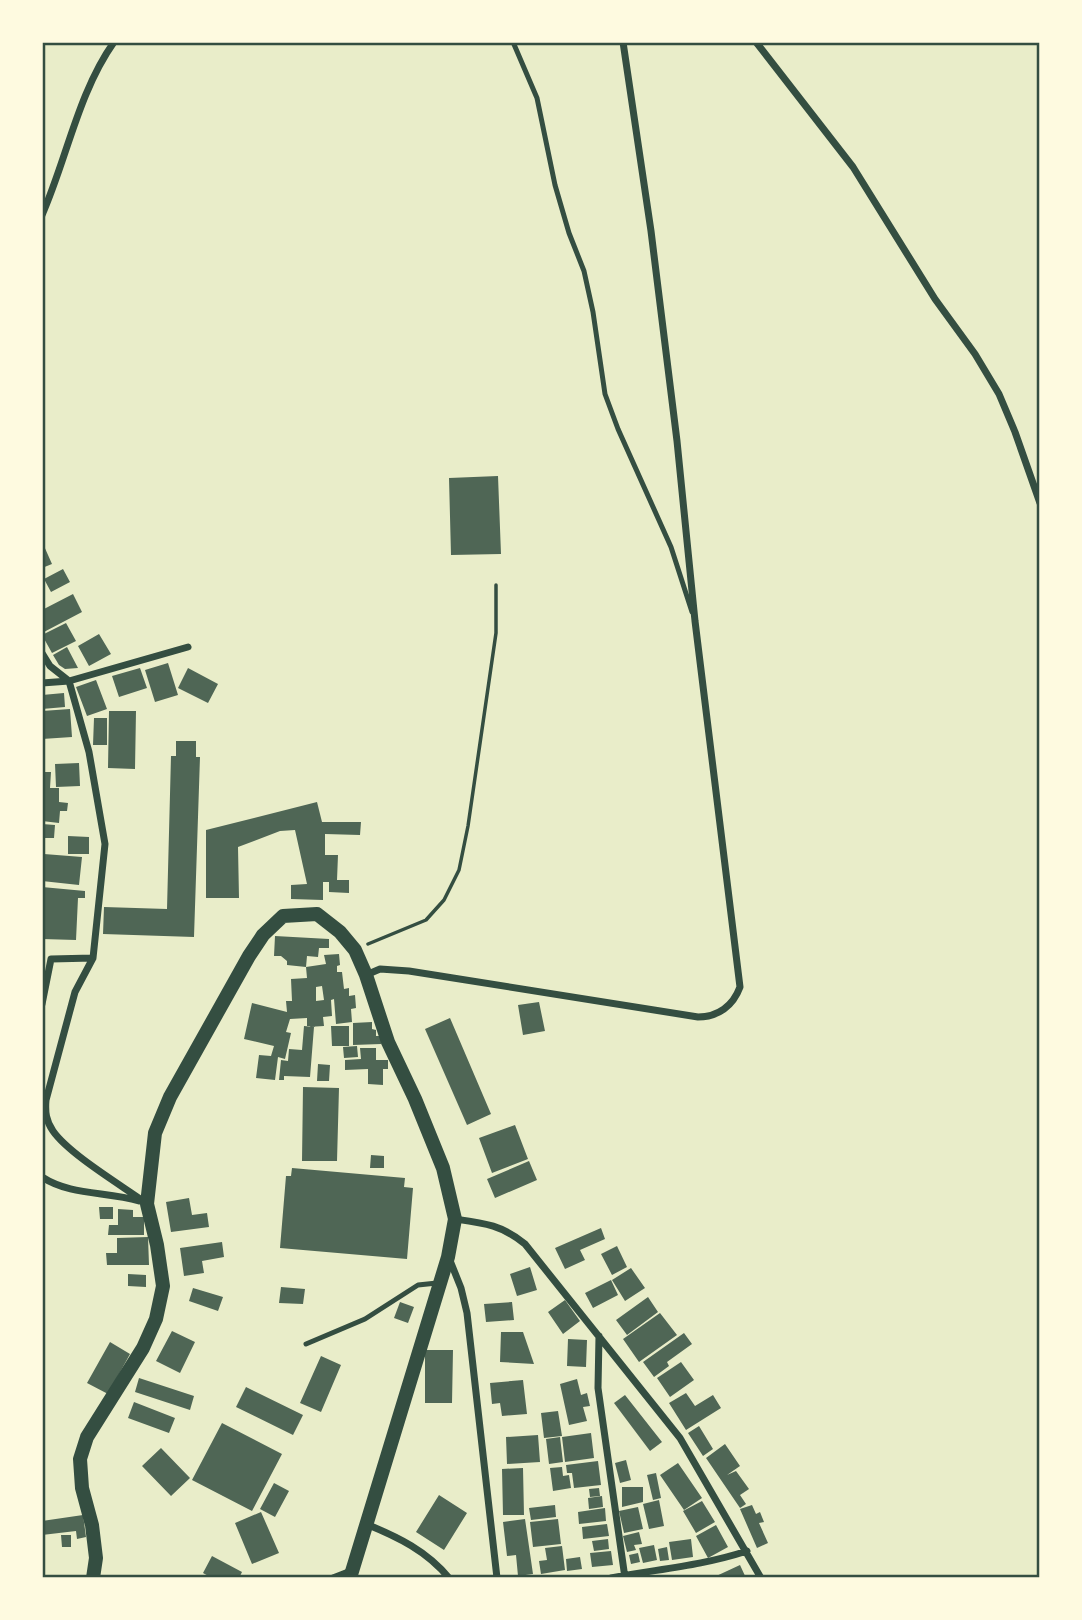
<svg xmlns="http://www.w3.org/2000/svg" width="1082" height="1620" font-family="Inter,sans-serif">
  <style>
    .building { fill: #4f6655; fill-rule: evenodd }
    .lines { fill: none; stroke-linecap: round; stroke-linejoin: round }
    .path { stroke: #344e41; stroke-width: 3.5 }
    .service { stroke: #344e41; stroke-width: 5 }
    .minor { stroke: #344e41; stroke-width: 7 }
    .secondary { stroke: #344e41; stroke-width: 14 }
    .neatline { fill: none; stroke: #344e41; stroke-width: 2.5 }
  </style>
  <rect width="100%" height="100%" fill="#e9edc9"/>
  <!-- building -->
  <path class="building" d="M498,476L501,554L451,555L449,478Z
    M44,546L52,564L42,568V547Z
    M63,569L70,582L51,592L44,579Z
    M73,594L82,612L42,633V610Z
    M66,623L76,641L52,653L42,635Z
    M99,634L111,654L89,666L78,646Z
    M67,647L78,668L65,669L59,665L53,655Z
    M168,663L178,695L155,702L145,670Z
    M140,668L147,688L119,697L112,676Z
    M188,668L218,684L208,703L178,688Z
    M96,680L107,709L87,716L76,687Z
    M64,693L65,707L42,709V695Z
    M70,709L72,737L42,739V711Z
    M109,711H136L135,769L108,768Z
    M94,718H107V745H93Z
    M176,741H196V757H200L194,937L103,934L104,907L167,909L171,756H176Z
    M79,763L80,786L56,787L55,764Z
    M42,772H51L50,788H59V802L68,803L67,811H60L59,823L42,821Z
    M317,802L322,822H361L360,835L325,834V855H338L337,880H349V893L329,892V882H323V900L291,899V885L307,884L295,830L280,831L238,847L239,898H206V830Z
    M42,824L55,825L54,838H42Z
    M68,836L89,837V854H68Z
    M44,854L82,857L79,885L42,881Z
    M42,887L85,891V898H78L76,940L42,939Z
    M275,936L329,939V948H319L318,957L307,956L306,967L287,965V961L281,956H274Z
    M339,954L340,965L337,966V972H342L344,989L349,988V996L355,995L356,1008L351,1009L352,1022L336,1024L334,999L331,1000L332,1016L323,1017L324,1026L307,1027V1018L290,1019L286,1032L291,1033L285,1059L278,1057L275,1080L256,1078L259,1055L271,1056L274,1046L244,1039L252,1003L287,1012L286,1001H292L291,979L307,978L306,967L326,964L324,955ZM322,986L324,1000L316,1001V987Z
    M539,1002L545,1031L523,1035L518,1005Z
    M450,1018L491,1114L467,1125L425,1029Z
    M372,1022V1029L376,1030V1036H381V1044L353,1045V1023Z
    M304,1026L314,1027L310,1077L284,1076V1080H279L281,1060L288,1061L289,1049L302,1050Z
    M331,1026H349V1046H332Z
    M357,1046L358,1057L344,1058L343,1047Z
    M360,1048H376V1060H388V1069H383V1085L368,1084V1069L345,1070V1060L361,1059Z
    M318,1064L330,1065L329,1081H317Z
    M303,1087L339,1088L337,1161H302Z
    M515,1125L528,1159L492,1173L479,1138Z
    M371,1155L384,1156V1168H370Z
    M529,1161L537,1180L495,1198L487,1179Z
    M292,1168L405,1178L404,1187L413,1188L407,1259L280,1248L286,1176H291Z
    M189,1198L192,1215L207,1213L209,1227L171,1232L166,1202Z
    M99,1207H113V1219H100Z
    M118,1209L133,1210V1217H144V1235H108L109,1225H118Z
    M601,1228L605,1239L580,1250L585,1260L565,1269L555,1248Z
    M148,1237L149,1265H107L106,1253H117V1238Z
    M222,1242L224,1257L202,1261L204,1273L184,1276L180,1248Z
    M617,1246L627,1267L612,1275L601,1254Z
    M530,1267L537,1290L517,1296L510,1274Z
    M631,1268L645,1288L625,1301L612,1280Z
    M128,1274L146,1275V1287L128,1286Z
    M611,1280L618,1295L593,1308L585,1293Z
    M281,1287L305,1289L303,1304L279,1303Z
    M193,1288L223,1297L218,1311L189,1301Z
    M648,1297L658,1312L627,1335L616,1320Z
    M565,1300L580,1321L563,1334L548,1312Z
    M400,1302L414,1307L408,1323L394,1318Z
    M512,1302L514,1320L486,1322L484,1304Z
    M660,1313L677,1335L639,1362L623,1339Z
    M172,1331L195,1342L180,1373L156,1361Z
    M501,1332H523L534,1364L500,1362Z
    M684,1333L692,1344L667,1362L669,1366L654,1377L643,1362Z
    M568,1339L587,1340L586,1367L567,1366Z
    M110,1342L130,1354L108,1394L87,1383Z
    M425,1350H453L452,1403H425Z
    M321,1356L341,1365L321,1412L300,1403Z
    M681,1362L694,1380L670,1397L657,1378Z
    M139,1378L194,1396L190,1410L135,1392Z
    M577,1379L581,1395L587,1393L590,1406L583,1407L587,1421L569,1425L560,1384Z
    M523,1380L527,1414L502,1416L500,1403L492,1404L490,1383Z
    M246,1387L303,1415L293,1435L236,1407Z
    M686,1393L695,1406L713,1395L721,1408L686,1430L669,1403Z
    M625,1395L662,1442L650,1451L614,1403Z
    M134,1402L175,1418L169,1433L128,1418Z
    M558,1411L562,1436L544,1438L541,1413Z
    M222,1423L282,1454L252,1511L192,1480Z
    M699,1426L713,1449L703,1456L688,1433Z
    M591,1433L594,1458L565,1462L562,1437Z
    M538,1435L540,1462L507,1464L506,1437Z
    M560,1437L563,1462L549,1464L546,1439Z
    M725,1444L740,1466L727,1475L736,1471L749,1489L740,1495L746,1504L740,1508L706,1458Z
    M161,1448L190,1478L171,1496L142,1466Z
    M626,1460L631,1480L620,1483L615,1463Z
    M598,1461L601,1485L574,1488L572,1473H567L566,1465Z
    M678,1463L702,1498L684,1510L660,1475Z
    M562,1467L563,1476L569,1475L571,1488L553,1491L550,1468Z
    M523,1468L524,1515H503L502,1469Z
    M656,1473L661,1498L653,1500L647,1475Z
    M274,1483L289,1491L275,1517L260,1509Z
    M622,1487H643V1502L622,1507Z
    M599,1488L600,1496L590,1497L589,1489Z
    M439,1495L467,1513L444,1550L416,1532Z
    M602,1496L603,1507L589,1509L588,1498Z
    M659,1500L664,1526L649,1529L643,1504Z
    M702,1501L715,1522L696,1533L683,1511Z
    M555,1505L556,1517L531,1520L529,1508Z
    M752,1505L756,1514L760,1512L764,1522L759,1523L768,1543L757,1548L740,1509Z
    M638,1507L643,1529L624,1533L619,1511Z
    M605,1508L606,1521L579,1524L578,1512Z
    M261,1512L279,1553L252,1564L235,1523Z
    M83,1515L86,1537L77,1539L76,1531L42,1535V1521Z
    M525,1519L533,1574L518,1576L516,1555L507,1556L503,1522Z
    M558,1519L561,1544L533,1547L530,1522Z
    M607,1524L609,1536L583,1539L582,1527Z
    M716,1525L728,1547L708,1558L696,1536Z
    M639,1532L642,1544L634,1545L636,1550L627,1552L623,1536Z
    M61,1535H71V1547H62Z
    M608,1539L609,1549L594,1551L592,1541Z
    M691,1539L693,1557L672,1560L669,1542Z
    M654,1545L657,1560L643,1563L639,1548Z
    M562,1546L565,1570L541,1574L539,1561L547,1560L545,1548Z
    M667,1547L669,1560L660,1561L658,1549Z
    M611,1551L613,1565L592,1567L590,1553Z
    M638,1553L640,1562L631,1564L629,1555Z
    M212,1556L242,1572L239,1578H212L203,1573Z
    M580,1557L582,1569L567,1571L566,1559Z
    M740,1565L746,1578H712Z"/>
  <g class="lines">
    <!-- path -->
    <path class="path" d="M368,944L426,920L444,900L459,870L468,826L496,633V585"/>
    <!-- service -->
    <path class="service" d="M513,42L537,98L555,185L569,233L584,271L593,312L605,394L618,429L671,547L692,612
      M306,1344L365,1319L418,1285L437,1283"/>
    <!-- minor -->
    <path class="minor" d="M756,42L853,167L935,299L975,354L999,394L1015,432L1040,503
      M42,215C67,158 78,93 114,42
      M42,653L50,666L69,681L89,752L105,844L93,958L75,992L46,1100C45,1112 46,1121 53,1131C69,1154 121,1185 146,1203
      M42,683L69,681L188,647
      M366,975L380,969L409,971L698,1017C718,1017 733,1006 740,987L695,621L677,441L651,231L623,42
      M42,1004L51,959L93,958
      M42,1177C71,1196 107,1191 139,1201
      M455,1219C484,1223 502,1225 525,1244L680,1438L761,1578
      M449,1258L461,1288L467,1313L497,1578
      M599,1336L598,1388L625,1578
      M366,1524C398,1537 427,1551 449,1578
      M333,1578L351,1571
      M611,1578C658,1569 701,1566 747,1551"/>
    <!-- secondary -->
    <path class="secondary" d="M93,1578L96,1558L92,1525L82,1488L80,1459L87,1437L143,1348L156,1319L163,1286L157,1245L147,1204L155,1133L170,1097L249,956L263,935L283,916L317,914L340,932L355,950L366,975L388,1042L415,1099L443,1168L455,1219L448,1257L350,1578"/>
  </g>
  <!-- border -->
  <rect width="1082" height="1620" fill="none" stroke="#fefae0" stroke-width="88"/>
  <rect x="44" y="44" width="994" height="1532" class="neatline"/>
</svg>
